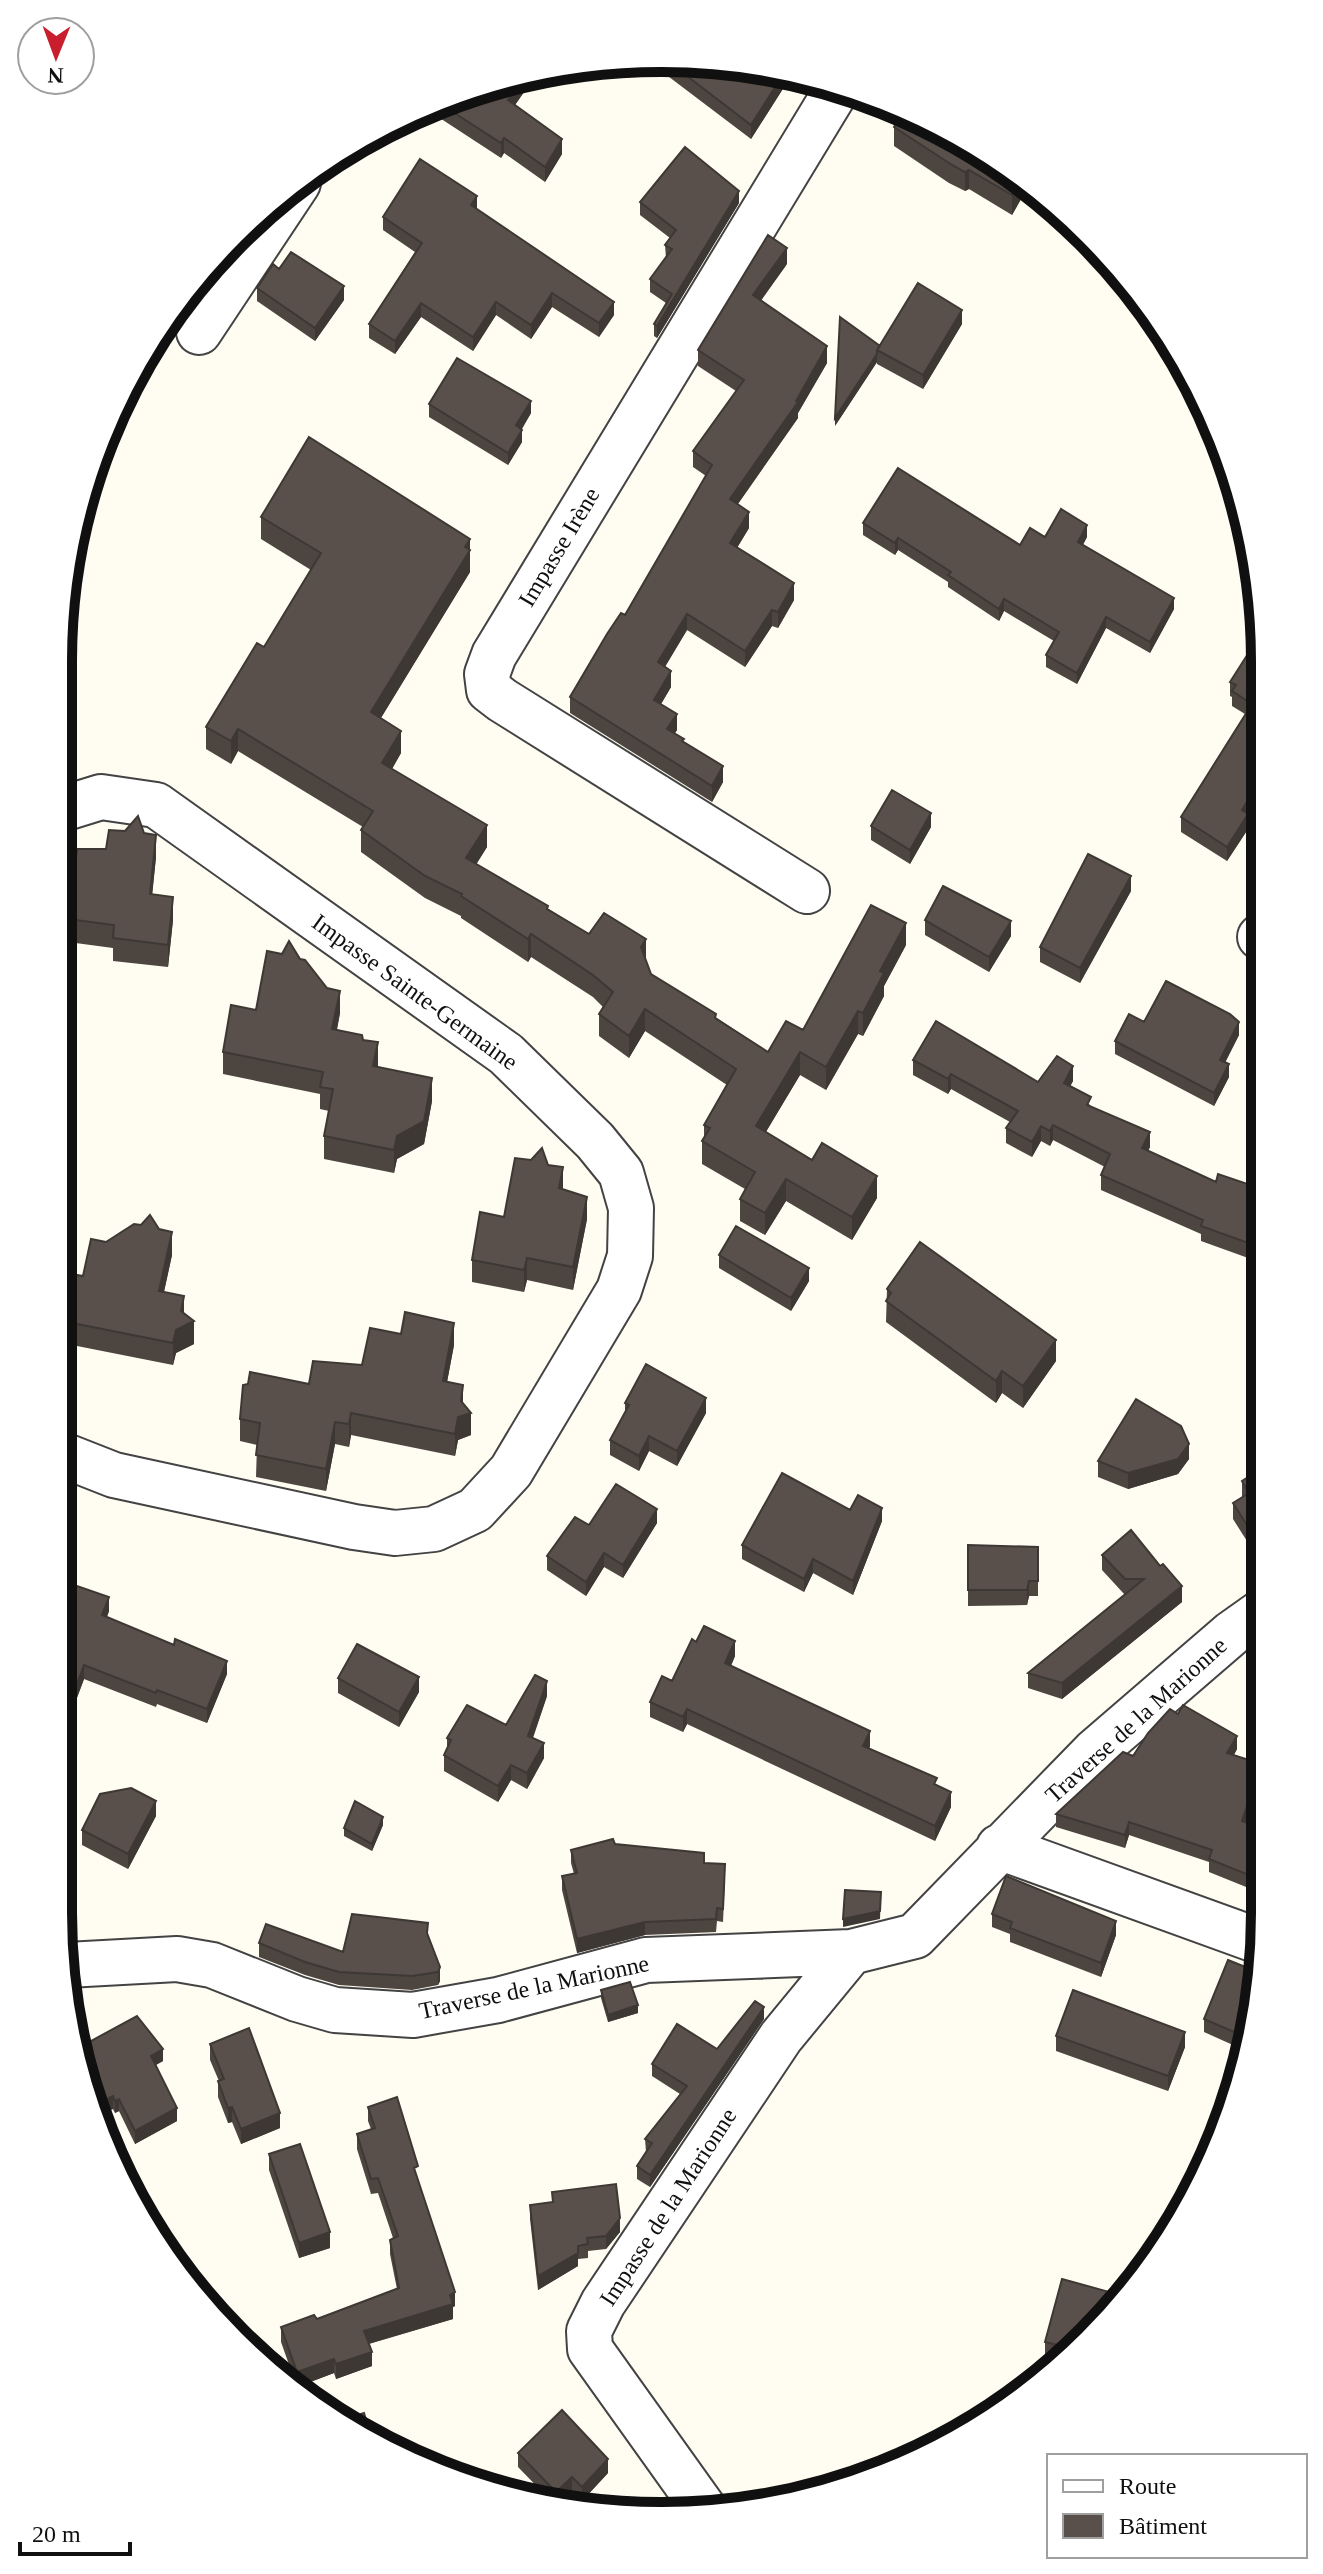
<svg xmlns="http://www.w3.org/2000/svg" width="1323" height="2574" font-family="Georgia,serif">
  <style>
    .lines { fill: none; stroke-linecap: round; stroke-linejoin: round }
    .minor-casing { stroke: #434343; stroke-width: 48 }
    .minor { stroke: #fff; stroke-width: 44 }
    .wall { fill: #4d4540 }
    .shaded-wall { fill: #3e3834 }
    .building { fill: #59504b; stroke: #3e3834; stroke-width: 2 }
    .labels { text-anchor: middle; stroke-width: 8; stroke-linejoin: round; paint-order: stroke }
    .street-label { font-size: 24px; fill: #101010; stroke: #fff }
    .rim { fill: none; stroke: #101010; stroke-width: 10 }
  </style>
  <rect width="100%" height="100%" fill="#fffcf2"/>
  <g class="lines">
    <defs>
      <path id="minor" d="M199,332L298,183
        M807,891L502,700L489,690L487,674L494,655L839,86
        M1260,937L1261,936
        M58,1453L114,1475L354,1527L395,1533L434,1529L475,1510L511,1471L619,1290L630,1256L631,1208L621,1173L595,1141L506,1054L156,805L101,797L59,810
        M999,1847L1264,1943
        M67,1965L177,1959L212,1965L297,1999L335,2010L413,2015L498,2000L646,1960L851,1952L915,1936L1094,1752L1232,1633L1263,1611
        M705,2510L590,2349L589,2331L603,2303L781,2037L851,1952"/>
    </defs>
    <!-- minor casing -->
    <use href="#minor" class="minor-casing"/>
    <!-- minor -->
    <use href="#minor" class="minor"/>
  </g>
  <!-- wall -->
  <path class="wall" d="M701,59L786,73V84L751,139L648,61Z
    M531,75V82L515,105L562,154L545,182L504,153L501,158L426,109L467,90Z
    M894,127L1029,183L1012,215L969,189L965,191L949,183L894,146Z
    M640,202L739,203L657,338L654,336V324L666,303L650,292V279L666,258L665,245L670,238L640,215Z
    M477,209L614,315L599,337L552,307L531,339L496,315L473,351L421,317L395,354L369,338V324L415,252L383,230V217Z
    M787,264L760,301L827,363L798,413V418L738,504L749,528L737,548L794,600L778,628L772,626L745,667L687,630L665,667L671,687L661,704L677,730L675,733L723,782L712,802L570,713V697L625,615L706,476L693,467V451L736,391L698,366V350Z
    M279,269L344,300L315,341L257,301V288Z
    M962,324L923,389L877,364V362L835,426L880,346Z
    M429,404L531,413L522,429V442L508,465L429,417Z
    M261,517L470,539V572L381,718L401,753L392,769L487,847L476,864L589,934L646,961L651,974L768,1052L803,1030L906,945L884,986V996L863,1036L858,1034L826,1090L800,1075L766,1132L877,1198L852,1240L786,1201L765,1235L740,1221V1199L745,1189L702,1164V1141L704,1138V1125L727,1085L645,1031L629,1058L599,1036V1014L603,1007L593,997L531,957L528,962L461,918V916L425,898L361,852V830L363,827L238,751L231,764L206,749V727L264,647L311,570L261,539Z
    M863,523L1020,545L1045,537H1087L1083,545L1174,609L1150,653L1106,628L1077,684L1046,667V655L1054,641L1004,611L999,621L948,587V582L898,550L895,555L863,535Z
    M1260,651V794L1248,814V829L1227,861L1181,832V817L1245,714L1232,706V697L1230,696V682Z
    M871,826L931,827L910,864L871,840Z
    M144,833L156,857L152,894L173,920L168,967L113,961V948L68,942V919L106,849Z
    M1131,891L1080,983L1040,962V947Z
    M925,920L1011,936L989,972L925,935Z
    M300,959L340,1013L337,1030L363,1040L378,1065V1067L432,1101L424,1144L397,1159L394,1173L324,1159V1136L329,1111L320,1109V1094L223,1074V1052L256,1010Z
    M1144,1022L1239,1035L1225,1062L1229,1077L1214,1106L1115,1054V1041Z
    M913,1060L1038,1082L1073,1081L1070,1086L1091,1106L1150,1147L1148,1151L1216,1182L1262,1189V1263L1201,1241V1234L1101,1190V1175L1105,1167L1053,1140L1050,1146L1041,1141L1032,1157L1006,1143V1128L1010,1122L951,1089L948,1094L913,1075Z
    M548,1165L563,1190L587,1219L573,1290L527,1280L524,1292L472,1282V1260L504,1217Z
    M172,1255L164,1292L184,1313L194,1344L176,1353L173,1365L72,1345L70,1358L59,1356V1272L83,1276Z
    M719,1255L809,1281L791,1311L719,1268Z
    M887,1289L1056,1361L1023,1408L1002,1393L996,1403L886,1322Z
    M454,1345L447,1382L463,1404L471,1435L458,1440L455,1456L351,1435L349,1447L335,1444L326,1491L256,1477L257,1445L240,1441V1419L309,1384L362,1365Z
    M625,1403L706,1413L677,1466L649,1451L639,1471L610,1455V1440L625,1413Z
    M1189,1459L1178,1474L1128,1489L1098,1477V1461Z
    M1262,1468L1263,1541L1252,1549L1233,1519V1503L1242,1497V1481Z
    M882,1521L853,1595L813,1573L804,1592L742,1559V1545Z
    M657,1523L623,1578L604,1567L586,1596L547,1570V1556L589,1525Z
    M968,1545L1038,1547V1596H1029L1027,1605L968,1606Z
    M1102,1555L1182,1602L1062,1699L1028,1688V1673L1125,1595L1102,1570Z
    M58,1611H109L107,1617L227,1674L207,1723L157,1704L156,1707L84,1679L60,1743L58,1742Z
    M735,1656L731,1666L870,1746L869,1749L937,1785L951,1807L935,1841L687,1724L683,1732L650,1717V1702L672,1681Z
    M338,1678L419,1692L399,1727L338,1693Z
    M547,1696L533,1738L544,1758L527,1789L511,1780L498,1802L444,1771V1755L447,1749V1738L506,1725Z
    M1237,1749L1234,1755L1261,1777L1246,1822L1263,1828L1264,1871L1256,1891L1209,1872V1862L1129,1835L1125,1848L1056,1827V1814L1133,1756Z
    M156,1816L128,1869L82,1845V1830Z
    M383,1825L372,1851L344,1836V1828Z
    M615,1844L704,1863L725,1878L723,1922L717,1921L716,1932L645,1935L577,1953L562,1890V1876L574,1874L571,1863V1850Z
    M992,1914L1116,1935L1101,1977L1010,1942V1934L992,1927Z
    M428,1936L440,1981L438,1985L412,1990L339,1985L305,1975L259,1957V1943L343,1952Z
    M1260,1973L1245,2065H1244V2050L1204,2032V2019Z
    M601,1990L638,2013L608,2022L601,1998Z
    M764,2019L650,2187L637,2179V2166L646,2152L645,2139L680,2094L652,2076V2064L717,2049Z
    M1056,2036L1185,2047L1168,2091L1056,2051Z
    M210,2044L280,2128L241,2144L232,2122L228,2123L218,2097V2081H219L210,2060Z
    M80,2047L163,2061L155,2065L177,2121L135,2144L119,2111L115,2113Z
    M368,2107L418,2179L455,2306L453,2307V2319L369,2344L372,2366L336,2379L334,2373L297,2387L281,2342V2327L317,2319L397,2289L390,2254V2240L393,2238L378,2193L371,2194L357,2149V2134L371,2129L368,2121Z
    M269,2154L330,2248L299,2258L269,2170Z
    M552,2192L620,2232L606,2249L588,2251V2258L578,2259V2266L538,2290L530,2219V2205L552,2202Z
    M1089,2339L1052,2365L1045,2363V2342Z
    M518,2453L608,2473L582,2501L572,2491L557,2505H555L518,2467Z"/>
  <!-- shaded-wall -->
  <path class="shaded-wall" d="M784,73H786V84L751,139V125Z
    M531,75V82L508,115V100L524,77Z
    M504,138V153L501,158V143Z
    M562,139V154L545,182V167Z
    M969,170V189L965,191V172Z
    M1022,178L1030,184L1012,215V195Z
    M739,191V203L657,338V326Z
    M477,196V209L471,205Z
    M787,248V264L753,312V295Z
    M344,286V300L315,341V328Z
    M552,293V307L531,339V325Z
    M496,302V315L473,351V337Z
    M614,302V315L599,337V323Z
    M421,303V317L395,354V341Z
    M962,310V324L923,389V375Z
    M827,346V363L798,413V418L730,515V499L796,401Z
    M877,354V362L835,426V418Z
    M531,401V413L516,438V425Z
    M522,430V442L508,465V453Z
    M749,512V528L730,559V543Z
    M1087,525V537L1078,553V542Z
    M898,538V550L895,555V543Z
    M470,539V572L371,734V712Z
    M794,583V600L778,628V612Z
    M1174,598V609L1150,653V642Z
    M1004,599V611L999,621V609Z
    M772,610V626L745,667V651Z
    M687,614V630L658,678V662Z
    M1106,617V628L1077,684V673Z
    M671,671V687L654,716V700Z
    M677,714V730L667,745V729Z
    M238,729V751L231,764V741Z
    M401,731V753L382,786V763Z
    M723,766V782L712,802V786Z
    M1260,768V794L1242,824V810Z
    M931,813V827L910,864V850Z
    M1248,814V829L1227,861V847Z
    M487,825V847L466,881V858Z
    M156,835V857L150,917V894Z
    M1131,876V891L1080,983V968Z
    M173,897V920L168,967V945Z
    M1011,921V936L989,972V957Z
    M906,923V945L884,986V996L863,1036V1013L880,971Z
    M531,934V957L528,962V939Z
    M646,939V962L641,947Z
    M340,991V1013L332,1052V1029Z
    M645,1009V1031L629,1058V1036Z
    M858,1011V1034L826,1090V1067Z
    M1239,1022V1035L1220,1073V1060Z
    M378,1042V1065L373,1089V1066Z
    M800,1052V1075L756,1148V1126Z
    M1229,1064V1077L1214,1106V1093Z
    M1073,1066V1081L1064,1098V1083Z
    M951,1074V1089L948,1094V1079Z
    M432,1078V1101L424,1144L397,1159L394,1173V1150L397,1136Z
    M1053,1125V1140L1050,1146V1131Z
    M1041,1126V1141L1032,1157V1142Z
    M1150,1132V1147L1142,1163V1148Z
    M563,1167V1189L559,1188Z
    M877,1176V1198L852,1240V1217Z
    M786,1179V1201L765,1235V1213Z
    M587,1197V1219L573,1290V1267Z
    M172,1232V1255L159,1314V1291Z
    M527,1258V1280L524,1292V1270Z
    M809,1268V1281L791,1311V1298Z
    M184,1296V1319L194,1321V1344L176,1353L173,1365V1343Z
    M72,1323V1345L70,1358V1336Z
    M454,1323V1345L443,1403V1381Z
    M1056,1340V1361L1023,1408V1386Z
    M1002,1371V1393L996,1403V1381Z
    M463,1385V1408L471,1413V1435L458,1440L455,1456V1434Z
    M706,1398V1413L677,1466V1451Z
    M351,1413V1435L349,1447V1424Z
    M335,1422V1444L326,1491V1469Z
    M649,1436V1451L639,1471V1456Z
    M1189,1444V1459L1178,1474L1128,1489V1473Z
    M882,1508V1521L853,1595V1581Z
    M657,1509V1523L623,1578V1565Z
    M1262,1526L1263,1541L1252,1549V1533Z
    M604,1553V1567L586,1596V1582Z
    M813,1559V1573L804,1592V1579Z
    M1029,1581V1596L1027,1605V1590Z
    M1182,1586V1602L1062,1699V1683Z
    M109,1597V1611L102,1629V1615Z
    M735,1641V1656L725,1679V1663Z
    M227,1661V1674L207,1723V1709Z
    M84,1665V1679L60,1743V1729Z
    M419,1677V1692L399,1727V1712Z
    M547,1681V1696L528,1751V1736Z
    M687,1709V1724L683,1732V1717Z
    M870,1731V1746L863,1761V1746Z
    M1237,1736V1749L1227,1766V1753Z
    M544,1743V1758L527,1789V1773Z
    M1261,1764V1777L1242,1834V1821Z
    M511,1765V1780L498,1802V1786Z
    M951,1792V1807L935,1841V1826Z
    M156,1801V1816L128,1869V1854Z
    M383,1817V1825L372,1851V1844Z
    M1129,1822V1835L1125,1848V1835Z
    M1263,1858L1264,1871L1256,1891V1878Z
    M881,1892L880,1919L843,1927V1919Z
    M1116,1921V1935L1101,1977V1963Z
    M645,1922V1935L577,1953V1939Z
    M440,1967V1981L438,1985V1972Z
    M638,2005V2013L608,2022V2015Z
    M764,2007V2019L650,2187V2175Z
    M1185,2032V2047L1168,2091V2076Z
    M163,2049V2061L151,2068V2056Z
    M113,2096V2109L96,2118L91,2108Z
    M119,2099V2111L115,2113V2101Z
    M232,2107V2122L228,2123V2108Z
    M177,2108V2121L135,2144V2131Z
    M280,2113V2128L241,2144V2129Z
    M620,2218V2232L606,2249V2236Z
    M330,2232V2248L299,2258V2243Z
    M578,2253V2266L538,2290V2276Z
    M455,2292V2306L453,2307V2319L364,2345V2331Z
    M372,2352V2366L336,2379V2364Z
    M334,2359V2373L297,2387V2372Z
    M608,2459V2473L582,2501V2487Z
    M572,2477V2491L556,2505V2492Z"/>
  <!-- building -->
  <path class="building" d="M701,59L784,73L751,125L666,60Z
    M524,77L508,100L562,139L545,167L504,138L501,143L439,103L467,90Z
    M904,111L928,120L1022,178L1012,195L969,170L965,172L949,163L894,127Z
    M685,147L739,191L657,326L654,324L672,294L650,279L672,249L665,245L676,230L640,202Z
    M420,159L477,196L471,205L614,302L599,323L552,293L531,325L496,302L473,337L421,303L395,341L369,324L422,243L383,217Z
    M768,235L787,248L753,295L827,346L796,401L798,402L730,499L749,512L730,543L794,583L778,612L772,610L745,651L687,614L658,662L671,671L654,700L677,714L667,729L684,739L682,741L723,766L712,786L570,697L607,634L621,613L625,615L712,465L693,451L744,380L698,350Z
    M291,252L344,286L315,328L257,288L273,264L279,269Z
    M918,283L962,310L923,375L877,350Z
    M840,317L880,346L877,350V354L835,418Z
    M457,358L531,401L516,425L522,430L508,453L429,404Z
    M309,437L470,539L465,547L470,550L371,712L401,731L382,763L487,825L466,858L548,906L547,909L589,934L604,913L646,939L641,947L651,974L716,1014L715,1018L768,1052L786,1021L803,1030L871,905L906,923L880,971L884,973L863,1013L858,1011L826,1067L800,1052L756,1126L812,1160L822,1143L877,1176L852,1217L786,1179L765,1213L740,1199L755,1172L702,1141L710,1128L704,1125L736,1069L645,1009L629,1036L599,1014L613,992L593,975L531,934L528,939L461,896L462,894L425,876L361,830L373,811L238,729L231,741L206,727L257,643L264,647L321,553L261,517Z
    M898,468L1020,545L1030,528L1045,537L1061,509L1087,525L1078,542L1174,598L1150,642L1106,617L1077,673L1046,655L1059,632L1004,599L999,609L948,575L951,572L898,538L895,543L863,523Z
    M1253,646L1260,651V780L1242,810L1248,814L1227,847L1181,817L1252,704L1232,691L1236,685L1230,682Z
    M892,790L931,813L910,850L871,826Z
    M138,816L144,833L156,835L150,894L173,897L168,945L113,938L114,925L68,919L77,849H106L109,830L125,831Z
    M1088,854L1131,876L1080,968L1040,947Z
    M943,886L1011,921L989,957L925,920Z
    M289,941L300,959L305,960L327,988L340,991L332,1029L362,1035L363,1040L378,1042L373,1066L432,1078L424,1121L397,1136L394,1150L324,1136L333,1089L320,1087L323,1072L223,1052L231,1005L256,1010L267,951L282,954Z
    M1166,981L1230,1014L1239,1022L1220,1060L1229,1064L1214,1093L1115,1041L1129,1014L1144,1022Z
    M936,1021L1038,1082L1057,1056L1073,1066L1064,1083L1091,1097L1087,1105L1150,1132L1142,1148L1216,1182L1218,1174L1262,1189V1248L1201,1226L1203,1220L1101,1175L1110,1154L1053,1125L1050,1131L1041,1126L1032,1142L1006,1128L1018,1111L951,1074L948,1079L913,1060Z
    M542,1148L548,1165L563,1167L559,1188L587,1197L573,1267L527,1258L524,1270L472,1260L480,1212L504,1217L515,1158L531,1160Z
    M150,1215L159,1229L172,1232L159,1291L184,1296L181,1311L194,1321L176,1330L173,1343L72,1323L70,1336L59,1333V1272L83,1276L91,1239L106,1242L134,1224L141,1225Z
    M736,1226L809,1268L791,1298L719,1255Z
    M920,1242L1056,1340L1023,1386L1002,1371L996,1381L886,1301L891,1293L887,1289Z
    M405,1312L454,1323L443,1381L463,1385L461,1401L471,1413L458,1417L455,1434L351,1413L349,1424L335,1422L326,1469L256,1455L260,1423L240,1419L243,1385L248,1384L250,1372L309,1384L313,1361L362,1365L370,1328L401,1334Z
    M646,1364L706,1398L677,1451L649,1436L639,1456L610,1440L629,1405L625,1403Z
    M1136,1399L1181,1426L1189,1444L1178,1459L1128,1473L1098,1461Z
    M1262,1468V1526L1252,1533L1233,1503L1249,1493L1242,1481Z
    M782,1473L850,1510L858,1495L882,1508L853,1581L813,1559L804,1579L742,1545Z
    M616,1484L657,1509L623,1565L604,1553L586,1582L547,1556L575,1517L589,1525Z
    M1131,1530L1160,1566L1163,1564L1182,1586L1062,1683L1028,1673L1144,1579H1125L1102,1555Z
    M968,1545L1038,1547V1581H1029L1027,1590H968Z
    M71,1584L109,1597L102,1615L174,1645L175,1639L227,1661L207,1709L157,1690L156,1693L84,1665L60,1729H58V1611H61Z
    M704,1626L735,1641L725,1663L870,1731L863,1746L937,1778L934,1784L951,1792L935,1826L687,1709L683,1717L650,1702L662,1676L672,1681L692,1639L696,1642Z
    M357,1644L419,1677L399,1712L338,1678Z
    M535,1675L547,1681L528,1736L544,1743L527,1773L511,1765L498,1786L444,1755L451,1740L447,1738L467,1705L506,1725Z
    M1183,1705L1237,1736L1227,1753L1261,1764L1242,1821L1263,1828V1858L1256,1878L1209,1859L1212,1850L1129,1822L1125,1835L1056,1814L1123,1752L1133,1756L1148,1733L1170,1709L1178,1714Z
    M131,1788L156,1801L128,1854L82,1830L100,1794Z
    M355,1801L383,1817L372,1844L344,1828Z
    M613,1839L615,1844L704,1853V1863L725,1864L723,1909L717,1908L716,1919L645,1922L577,1939L562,1876L577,1873L571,1850Z
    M1006,1876L1116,1921L1101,1963L1010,1928L1012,1922L992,1914Z
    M845,1890L881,1892L880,1911L843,1919Z
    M352,1914L428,1923L427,1933L440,1967L438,1972L412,1976L339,1972L305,1962L259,1943L266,1924L343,1952Z
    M1228,1960L1260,1973L1247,2053L1244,2051L1248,2038L1204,2019Z
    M630,1982L638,2005L608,2015L601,1990Z
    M1073,1990L1185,2032L1168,2076L1056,2036Z
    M755,2001L764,2007L650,2175L637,2166L652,2143L645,2139L687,2086L652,2064L677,2024L717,2049Z
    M137,2016L163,2049L151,2056L177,2108L135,2131L119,2099L115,2101L113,2096L91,2108L80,2047Z
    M249,2028L280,2113L241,2129L232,2107L228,2108L218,2081L224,2079L210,2044Z
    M397,2097L418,2166L414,2168L455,2292L450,2295L453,2304L364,2331L372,2352L336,2364L334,2359L297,2372L281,2327L314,2315L317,2319L399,2288L390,2240L398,2236L378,2178L371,2179L357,2134L375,2128L368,2107Z
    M300,2144L330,2232L299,2243L269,2154Z
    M616,2184L620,2218L606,2236L587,2238L588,2244L578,2246V2253L538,2276L530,2205L553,2202L552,2192Z
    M1062,2279L1120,2295L1089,2339L1058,2361L1062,2346L1045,2342Z
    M562,2410L608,2459L582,2487L572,2477L556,2492L518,2453Z
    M364,2413L372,2439L338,2421Z"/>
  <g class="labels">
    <!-- street labels -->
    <g class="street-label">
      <text transform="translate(559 547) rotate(-59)" y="8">Impasse Irène</text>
      <text transform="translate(415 992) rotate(36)" y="8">Impasse Sainte-Germaine</text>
      <text transform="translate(1136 1720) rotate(-42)" y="8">Traverse de la Marionne</text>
      <text transform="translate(534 1987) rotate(-12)" y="8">Traverse de la Marionne</text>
      <text transform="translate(668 2207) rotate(-57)" y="8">Impasse de la Marionne</text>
    </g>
  </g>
  <!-- crop -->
  <path d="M0 0H1323V2574H0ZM661 72H662A589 589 0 0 1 1251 661V1913A589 589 0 0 1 662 2502H661A589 589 0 0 1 72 1913V661A589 589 0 0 1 661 72Z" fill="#fff" fill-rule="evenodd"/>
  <path class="rim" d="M661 72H662A589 589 0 0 1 1251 661V1913A589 589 0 0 1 662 2502H661A589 589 0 0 1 72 1913V661A589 589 0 0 1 661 72Z"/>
  <!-- legend -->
  <rect x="1047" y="2454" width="260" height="104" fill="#ffffff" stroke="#9f9f9f" stroke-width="2"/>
  <rect x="1063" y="2480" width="40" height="12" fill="#ffffff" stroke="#9f9f9f" stroke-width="2"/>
  <text x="1119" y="2494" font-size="24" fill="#101010">Route</text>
  <rect x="1063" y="2514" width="40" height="24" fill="#59504b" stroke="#9f9f9f" stroke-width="2"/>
  <text x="1119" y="2534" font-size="24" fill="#101010">Bâtiment</text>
  <!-- north arrow -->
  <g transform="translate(56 56) rotate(181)"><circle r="38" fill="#ffffff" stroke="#9f9f9f" stroke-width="2"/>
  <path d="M0-6L14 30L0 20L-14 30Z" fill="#c91e2d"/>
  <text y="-12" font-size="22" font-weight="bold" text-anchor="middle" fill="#101010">N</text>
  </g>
  <!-- scale -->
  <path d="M20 2542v12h110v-12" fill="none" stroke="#101010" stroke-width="4"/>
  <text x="32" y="2542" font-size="24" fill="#101010" stroke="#ffffff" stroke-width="6" paint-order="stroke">20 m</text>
</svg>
